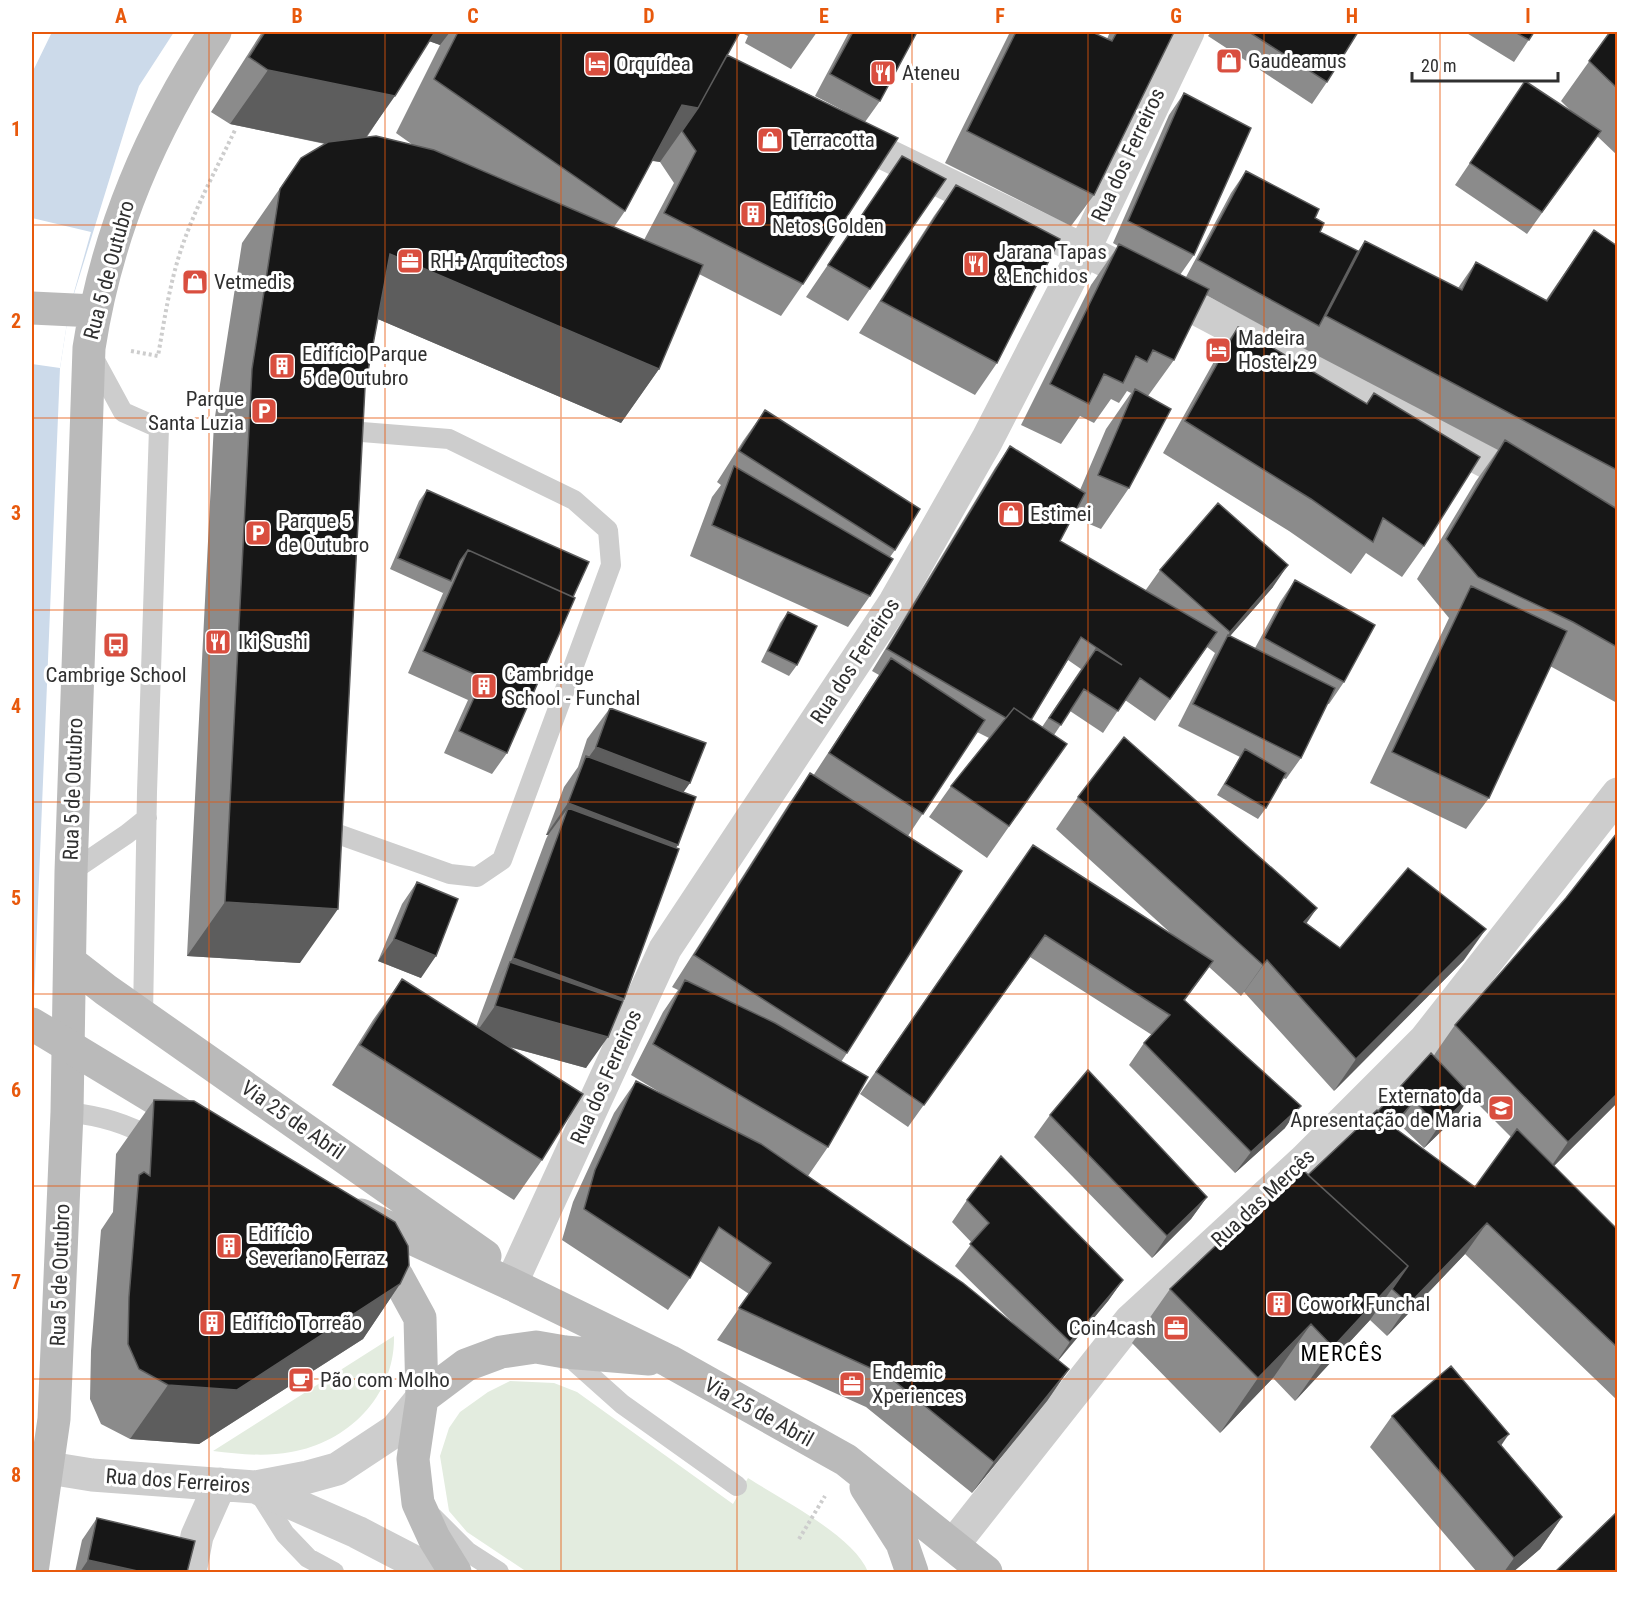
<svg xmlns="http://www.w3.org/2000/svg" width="1649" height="1604" font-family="'Roboto Condensed',sans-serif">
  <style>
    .green { fill: #e3ecdf }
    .water { fill: #ccdaea }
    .pier { fill: #fff }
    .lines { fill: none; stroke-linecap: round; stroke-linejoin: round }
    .path { stroke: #cdcdcd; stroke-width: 4; stroke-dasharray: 3 3; stroke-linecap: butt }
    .lane { stroke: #cdcdcd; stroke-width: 20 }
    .street { stroke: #cdcdcd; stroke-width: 33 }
    .secondary { stroke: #bababa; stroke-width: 33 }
    .secondary-bridge { stroke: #bababa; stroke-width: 33 }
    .wall { fill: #8b8b8b; fill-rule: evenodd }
    .shaded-wall { fill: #5d5d5d }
    .building { fill: #171717; stroke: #5d5d5d; stroke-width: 1.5 }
    .grid { fill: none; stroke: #e8590c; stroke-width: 1.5; stroke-opacity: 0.55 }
    .labels { text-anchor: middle; stroke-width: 6; stroke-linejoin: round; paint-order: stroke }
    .poi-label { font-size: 21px; fill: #303030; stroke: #fff; text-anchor: start }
    .street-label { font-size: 21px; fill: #303030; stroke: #fff }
    .neighbourhood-label { font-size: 22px; letter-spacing: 1.5px; fill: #000; stroke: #fff }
    .neatline { fill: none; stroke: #e8590c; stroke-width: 2 }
    .grid-label { font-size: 20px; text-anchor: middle; font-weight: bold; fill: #e8590c }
  </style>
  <rect width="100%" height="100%" fill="#fff"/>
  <!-- green -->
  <path class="green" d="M394,1336C395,1396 348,1442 291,1452C265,1457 238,1454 213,1451Z
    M510,1381L554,1383L577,1392L733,1504L748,1478C782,1500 854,1536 868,1572H527L467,1532L449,1511L440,1456L449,1428L460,1412L488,1392Z"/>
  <!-- water -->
  <path class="water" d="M52,32H174L139,86L129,116L69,310L60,368L32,1049V73Z"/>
  <!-- pier -->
  <path class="pier" d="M32,218L91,232L69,310L60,368L32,364Z"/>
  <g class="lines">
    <!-- path -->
    <path class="path" d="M131,351L158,356C164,322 169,288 179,256C193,211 216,170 236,128
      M799,1539L825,1496"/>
    <!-- lane -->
    <path class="lane" d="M91,353L123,412L159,428L147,792L143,1015
      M318,827L450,874L477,877L502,860L611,565L608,530L574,500L449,439L337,430
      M71,872L127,834L147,818
      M67,1112C101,1116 126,1123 156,1140
      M566,1354L622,1404L737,1486
      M258,1491L285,1534L308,1558L334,1572
      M433,1517L468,1552L499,1572"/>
    <!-- street -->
    <path class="street" d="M848,136L1104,260L1528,484
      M511,1284L665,949L895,602L987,440L1074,271L1188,32
      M49,1468L92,1475L255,1487L308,1477L337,1469L396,1430L422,1398
      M255,1487L357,1532L434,1572
      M953,1545L1130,1321L1305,1160L1425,1040L1618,794
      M190,1572L197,1536L220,1484"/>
    <!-- secondary -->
    <path class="secondary" d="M32,308L95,311
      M70,962L106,990L485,1256
      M361,1215L511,1284L669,1361L846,1460L986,1572
      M377,1247L397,1276L420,1318L422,1398L413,1459L418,1503L434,1538L455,1572
      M422,1398L466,1365L501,1352L536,1347L565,1352L649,1359
      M866,1487L902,1543L912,1572
      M32,1572L54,1419L67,1112L71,872L89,348C107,231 151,130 215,32"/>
    <!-- secondary-bridge -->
    <path class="secondary-bridge" d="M32,1024L194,1122"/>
  </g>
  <!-- wall -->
  <path class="wall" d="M262,32H817L791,69L745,43L748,36L740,32L727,55L848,113L815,96L849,32H911L880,101L865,122L803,284L781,316L699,274L659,369L621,423L378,319L365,387L300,963L187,956L214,423L242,243L301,158L325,144L230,124L211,112ZM429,41L440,45L396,133L413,145L367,137ZM652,161L660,162L674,183L644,240L614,227L625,211Z
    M1010,32H1092L1107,39L1110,32H1174L1094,195L1071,226L945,163Z
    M1211,32H1358L1327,82L1312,104L1208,36Z
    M1465,32H1534L1514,62Z
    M1610,32H1617V155L1597,136L1527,234L1455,185L1525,81L1572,112L1561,101Z
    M1184,93L1194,255L1180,275L1186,277L1231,193L1246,171L1315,218L1320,232L1358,251L1365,241L1458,288L1476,262L1546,300L1594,230L1617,246V703L1550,666L1489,798L1466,829L1370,783L1449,618L1417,579L1476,481L1498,450L1303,348L1206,295L1174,360L1148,396L1129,488L1101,529L1073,517L1060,541L1145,591L1160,570L1273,587L1230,636L1255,648L1280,602L1295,580L1344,682L1329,704H1327L1301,758L1286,779L1283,778L1266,808L1258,819L1217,795L1240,757L1178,726L1215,653L1207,647L1155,721L1125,700L1103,733L1070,711L1054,735L1067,744L987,858L929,817L951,786L989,738L977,732L908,836L847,1053L841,1062L828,1147L808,1176L1017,1327L955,1266L972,1243L952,1222L967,1200L1123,1280L1108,1301L1058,1361L1069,1369L1047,1401L972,1493L866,1407L717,1340L749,1294L700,1261L690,1278L668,1310L562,1240L573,1202L614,1113L636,1081L671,1099L631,1075L663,1012L678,990L672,987L788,805L810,773L813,776L879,675L872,671L995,468L1010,446L1080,490L1106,429L1131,393L1127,391L1119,403L1111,399L1094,423L1080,416L1061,444L1021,425L1091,285L1118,246L1113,243L1169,115ZM1068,660L1081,669L1042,727L1031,720Z
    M902,156L870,289L848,321L806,297Z
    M956,185L997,363L975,395L859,333L934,216Z
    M1238,327L1366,404L1374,393L1424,546L1402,577L1366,553L1351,574L1289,531L1163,453L1216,358Z
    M765,410L895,550L890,557L870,596L848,627L690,556L712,497L721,485L717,482L743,441Z
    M427,490L573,597L507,753L492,774L444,753L468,700L408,673L444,591L443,593L390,569L419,501Z
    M788,612L797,665L789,676L761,662L780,623Z
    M610,708L684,792L676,848L622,1001L586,1068L509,1047L542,1160L514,1200L332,1085L373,1020L402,979L476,1027L546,839L548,835H546L564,787L578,767L587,739Z
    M1078,797L1307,923L1340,948L1464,960L1334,1091L1244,992L1241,996L1209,967L1185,1000L1285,1128L1235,1173L1129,1065L1144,1043L1152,1035L1030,957L908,1127L860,1094L1033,845L1175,937L1056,829Z
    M1617,833V1103L1554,1166L1617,1229V1400L1465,1254L1387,1336L1370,1320L1295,1401L1273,1378L1220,1433L1132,1343L1170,1289L1308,1175L1378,1111L1434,1055L1455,1025L1566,898ZM1470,1096L1511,1137L1475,1187L1394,1128L1398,1123L1424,1148L1456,1117Z
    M417,882L421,978L378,961L402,904Z
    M154,1100L400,1284L363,1339L199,1444L130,1439L101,1424L90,1399L91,1351L101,1230L113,1212L116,1154Z
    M1050,1115L1207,1197L1191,1219L1152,1258L1034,1137Z
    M1392,1416L1501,1445L1562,1517L1540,1549L1513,1572H1477L1370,1447Z
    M97,1518L187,1572H75L82,1540Z"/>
  <!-- shaded-wall -->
  <path class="shaded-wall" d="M415,32H450L440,45L412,35Z
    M268,70L395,96L357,150L230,124Z
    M682,105L698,108L660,162L644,159Z
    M390,254L659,369L621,423L352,308Z
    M1288,565L1273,587L1223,644L1230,632Z
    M596,747L690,783L668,814L581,768Z
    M568,803L678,845L656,876L568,808L548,835H546Z
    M225,902L338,909L300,963L187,956Z
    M1317,908L1295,940L1304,922Z
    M1486,929L1464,960L1334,1091L1356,1059Z
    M394,939L436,956L421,978L378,961Z
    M513,958L624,999L601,1030L510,962L491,989Z
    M1267,960L1244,992L1241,996L1263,965Z
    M495,1006L608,1037L586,1068L473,1037Z
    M1617,1094V1103L1546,1174L1568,1142Z
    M1471,1095L1456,1117L1424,1148L1439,1126Z
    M1414,1101L1398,1123L1369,1158L1385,1136Z
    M1301,1106L1285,1128L1235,1173L1251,1152Z
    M1207,1197L1191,1219L1152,1258L1167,1236Z
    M1487,1223L1465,1254L1387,1336L1409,1304Z
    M1408,1266L1370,1320L1295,1401L1333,1347Z
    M1123,1280L1108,1301L1055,1364L1070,1342Z
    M400,1284L363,1339L199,1444L130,1439L168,1385Z
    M1311,1324L1273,1378L1220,1433L1258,1378Z
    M1069,1369L1047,1401L972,1493L994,1462Z
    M1509,1434L1487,1466L1498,1442Z
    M1562,1517L1540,1549L1513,1572H1504L1514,1558Z
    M88,1560L142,1572H80Z"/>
  <!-- building -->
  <path class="building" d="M265,32H435L395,96L268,70L249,57Z
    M458,32H740L698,108L682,105L625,211L434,79Z
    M853,32H911L916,34L880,101L830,74Z
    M1016,32H1092L1112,41L1117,32H1174L1094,195L967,131Z
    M1249,32H1358L1327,82Z
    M1515,32H1534L1529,40Z
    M1610,32H1617V88L1589,61Z
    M727,55L898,138L803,284L664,213L696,151L682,131L698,108Z
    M1525,81L1601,131L1542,212L1470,163Z
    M1184,93L1251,128L1194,255L1128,221Z
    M376,136L434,150L703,265L659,369L390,254L365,387L338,909L225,902L252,369L280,189L301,158L328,142Z
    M902,156L946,179L870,289L828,265Z
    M1246,171L1319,209L1315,218L1324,223L1320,232L1358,251L1319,326L1198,260Z
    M956,185L1060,239L997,363L881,301Z
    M1594,230L1617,246V470L1326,316L1365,241L1462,290L1476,262L1547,301Z
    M1119,244L1209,289L1174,360L1153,350L1147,362L1136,356L1123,383L1104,374L1089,404L1050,384Z
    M1238,327L1367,404L1374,393L1480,457L1424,546L1383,518L1373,542L1311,499L1185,421Z
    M1135,389L1171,409L1129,488L1098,475Z
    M765,410L920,509L895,550L739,451Z
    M1505,440L1617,509V647L1573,622L1478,577L1446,539Z
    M1010,446L1085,493L1060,541L1217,632L1170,699L1140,678L1118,711L1084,689L1061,725L1049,718L1096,649L1122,665L1081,637L1031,720L1014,708L1006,718L887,649Z
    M734,466L893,559L870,596L712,525Z
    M427,490L589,562L573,597L468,550L460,561L451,581L398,558Z
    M1218,503L1288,565L1230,632L1160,570Z
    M468,550L575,598L507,753L459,731L483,678L423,651Z
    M1295,580L1375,625L1344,682L1264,638Z
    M1471,586L1567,631L1489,798L1392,752Z
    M788,612L817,626L797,665L768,651Z
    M1228,635L1335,688L1301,758L1193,704Z
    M891,658L985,720L923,814L829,753Z
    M610,708L706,743L690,783L596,747Z
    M1014,708L1067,744L1009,826L951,786Z
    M1124,737L1317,908L1304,922L1340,948L1408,868L1486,929L1356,1059L1267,960L1263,965L1078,797Z
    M1245,749L1286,773L1266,808L1225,784Z
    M586,756L696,797L678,845L568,803Z
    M810,773L962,871L847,1053L694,955Z
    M568,808L679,849L624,999L513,958Z
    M1617,833V1094L1568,1142L1455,1025L1566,898Z
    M1033,845L1213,961L1184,1000L1301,1106L1251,1152L1144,1043L1170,1015L1045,935L924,1105L876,1072Z
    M417,882L458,899L436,956L394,939Z
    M510,962L623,1001L608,1037L495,1006Z
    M402,979L583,1094L542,1160L360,1045Z
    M685,980L775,1023L868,1077L828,1147L653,1044Z
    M1431,1053L1471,1095L1439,1126L1414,1101L1392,1127L1378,1111Z
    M1088,1070L1207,1197L1167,1236L1050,1115Z
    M636,1081L761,1144L963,1283L1069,1369L994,1462L888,1376L739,1308L771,1263L719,1227L690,1278L584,1209L595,1170Z
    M154,1100L194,1101L395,1222L408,1246L409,1265L400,1284L237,1390L168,1385L139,1369L128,1344L129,1297L139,1175L144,1172L150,1176Z
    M1377,1110L1392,1126L1475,1187L1517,1129L1617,1229V1347L1487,1223L1409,1304L1392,1289L1408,1266L1308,1175Z
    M1001,1156L1123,1280L1070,1342L970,1244L989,1223L967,1200Z
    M1304,1171L1408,1266L1333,1347L1311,1324L1258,1378L1170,1289L1228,1234Z
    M1451,1366L1509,1434L1498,1442L1562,1517L1514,1558L1392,1416Z
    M1617,1512V1572H1555Z
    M97,1518L195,1541L187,1572H142L88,1560Z"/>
  <!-- grid -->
  <path class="grid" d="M209,32V1572M385,32V1572M561,32V1572M737,32V1572M912,32V1572M1088,32V1572M1264,32V1572M1440,32V1572M32,225H1618M32,418H1618M32,610H1618M32,802H1618M32,994H1618M32,1186H1618M32,1379H1618"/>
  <!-- icons -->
  <defs>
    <symbol id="shop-square" viewBox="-11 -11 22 22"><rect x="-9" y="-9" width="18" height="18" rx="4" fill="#d94e3f" stroke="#fff"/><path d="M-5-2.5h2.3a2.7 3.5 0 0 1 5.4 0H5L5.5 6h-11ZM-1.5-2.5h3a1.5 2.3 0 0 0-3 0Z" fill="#fff"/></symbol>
    <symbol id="hotel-square" viewBox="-11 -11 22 22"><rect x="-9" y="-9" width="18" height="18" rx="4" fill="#d94e3f" stroke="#fff"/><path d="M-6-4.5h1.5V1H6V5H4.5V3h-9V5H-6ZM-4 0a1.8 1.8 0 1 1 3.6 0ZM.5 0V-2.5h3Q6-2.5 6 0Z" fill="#fff"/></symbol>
    <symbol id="restaurant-square" viewBox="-11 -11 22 22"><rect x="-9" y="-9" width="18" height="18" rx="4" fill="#d94e3f" stroke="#fff"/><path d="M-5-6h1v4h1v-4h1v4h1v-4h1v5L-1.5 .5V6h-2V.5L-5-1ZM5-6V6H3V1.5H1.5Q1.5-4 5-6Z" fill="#fff"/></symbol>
    <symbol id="building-square" viewBox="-11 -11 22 22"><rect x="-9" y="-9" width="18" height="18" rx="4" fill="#d94e3f" stroke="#fff"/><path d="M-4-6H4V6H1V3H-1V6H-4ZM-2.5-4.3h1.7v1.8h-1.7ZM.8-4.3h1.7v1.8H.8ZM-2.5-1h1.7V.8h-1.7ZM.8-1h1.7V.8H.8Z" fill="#fff"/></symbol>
    <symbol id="office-square" viewBox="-11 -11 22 22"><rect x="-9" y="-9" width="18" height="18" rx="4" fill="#d94e3f" stroke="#fff"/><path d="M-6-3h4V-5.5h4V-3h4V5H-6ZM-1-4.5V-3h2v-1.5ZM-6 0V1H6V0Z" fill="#fff"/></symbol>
    <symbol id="parking-square" viewBox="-11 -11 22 22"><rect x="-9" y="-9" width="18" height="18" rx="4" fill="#d94e3f" stroke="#fff"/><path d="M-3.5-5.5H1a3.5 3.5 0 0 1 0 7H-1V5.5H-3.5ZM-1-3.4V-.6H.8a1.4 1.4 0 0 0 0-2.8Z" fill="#fff"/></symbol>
    <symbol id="bus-square" viewBox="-11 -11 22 22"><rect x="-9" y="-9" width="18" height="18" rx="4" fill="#d94e3f" stroke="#fff"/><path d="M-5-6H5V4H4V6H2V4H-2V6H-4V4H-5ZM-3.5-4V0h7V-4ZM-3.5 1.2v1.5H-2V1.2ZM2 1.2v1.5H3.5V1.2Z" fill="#fff"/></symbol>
    <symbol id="school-square" viewBox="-11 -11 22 22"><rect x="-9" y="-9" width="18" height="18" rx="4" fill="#d94e3f" stroke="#fff"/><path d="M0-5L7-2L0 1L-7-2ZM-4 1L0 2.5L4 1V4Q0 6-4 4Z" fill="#fff"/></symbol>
    <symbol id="cafe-square" viewBox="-11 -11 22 22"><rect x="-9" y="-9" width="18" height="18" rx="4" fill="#d94e3f" stroke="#fff"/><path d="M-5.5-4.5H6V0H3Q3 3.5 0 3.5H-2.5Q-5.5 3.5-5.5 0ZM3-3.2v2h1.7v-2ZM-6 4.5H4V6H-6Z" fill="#fff"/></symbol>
  </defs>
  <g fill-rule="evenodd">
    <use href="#shop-square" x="1214" y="46" width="30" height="30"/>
    <use href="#hotel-square" x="582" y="49" width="30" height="30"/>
    <use href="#restaurant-square" x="868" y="58" width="30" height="30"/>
    <use href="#shop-square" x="755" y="125" width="30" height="30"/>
    <use href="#building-square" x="738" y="199" width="30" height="30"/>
    <use href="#office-square" x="395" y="246" width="30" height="30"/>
    <use href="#restaurant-square" x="961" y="249" width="30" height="30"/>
    <use href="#shop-square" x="180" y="267" width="30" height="30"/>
    <use href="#hotel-square" x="1203" y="335" width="30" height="30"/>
    <use href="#building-square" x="267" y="351" width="30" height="30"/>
    <use href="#parking-square" x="249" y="396" width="30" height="30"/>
    <use href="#shop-square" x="996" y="499" width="30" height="30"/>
    <use href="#parking-square" x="243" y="518" width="30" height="30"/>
    <use href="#restaurant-square" x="203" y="627" width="30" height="30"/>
    <use href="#bus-square" x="101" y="630" width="30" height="30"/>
    <use href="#building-square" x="469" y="671" width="30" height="30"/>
    <use href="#school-square" x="1486" y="1093" width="30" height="30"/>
    <use href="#building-square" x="214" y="1231" width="30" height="30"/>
    <use href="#building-square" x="1264" y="1289" width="30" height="30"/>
    <use href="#building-square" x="197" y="1308" width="30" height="30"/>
    <use href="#office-square" x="1161" y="1313" width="30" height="30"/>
    <use href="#cafe-square" x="286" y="1365" width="30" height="30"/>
    <use href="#office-square" x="837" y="1369" width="30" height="30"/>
  </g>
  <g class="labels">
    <!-- poi labels -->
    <g class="poi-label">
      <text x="1248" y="68">Gaudeamus</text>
      <text x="616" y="71">Orquídea</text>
      <text x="902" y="80">Ateneu</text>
      <text x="790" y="147">Terracotta</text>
      <text x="772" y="209">Edifício<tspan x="772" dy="24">Netos Golden</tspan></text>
      <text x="996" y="259">Jarana Tapas<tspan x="996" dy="24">&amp; Enchidos</tspan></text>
      <text x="430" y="268">RH+ Arquitectos</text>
      <text x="214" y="289">Vetmedis</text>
      <text x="1238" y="345">Madeira<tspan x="1238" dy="24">Hostel 29</tspan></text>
      <text x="302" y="361">Edifício Parque<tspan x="302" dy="24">5 de Outubro</tspan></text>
      <text x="244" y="406" text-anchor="end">Parque<tspan x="244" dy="24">Santa Luzia</tspan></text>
      <text x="1030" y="521">Estimei</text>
      <text x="278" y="528">Parque 5<tspan x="278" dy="24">de Outubro</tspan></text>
      <text x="238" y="649">Iki Sushi</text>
      <text x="504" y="681">Cambridge<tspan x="504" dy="24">School - Funchal</tspan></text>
      <text x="116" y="682" text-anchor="middle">Cambrige School</text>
      <text x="1482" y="1103" text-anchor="end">Externato da<tspan x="1482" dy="24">Apresentação de Maria</tspan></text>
      <text x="248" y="1241">Edifício<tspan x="248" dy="24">Severiano Ferraz</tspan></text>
      <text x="1298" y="1311">Cowork Funchal</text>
      <text x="232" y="1330">Edifício Torreão</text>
      <text x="1156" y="1335" text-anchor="end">Coin4cash</text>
      <text x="872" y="1379">Endemic<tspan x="872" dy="24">Xperiences</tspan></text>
      <text x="320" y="1387">Pão com Molho</text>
    </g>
    <!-- street labels -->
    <g class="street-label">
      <text transform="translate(1128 155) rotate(-65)" y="7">Rua dos Ferreiros</text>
      <text transform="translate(109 270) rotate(-75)" y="7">Rua 5 de Outubro</text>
      <text transform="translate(855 661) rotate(-57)" y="7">Rua dos Ferreiros</text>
      <text transform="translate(73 789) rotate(-88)" y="7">Rua 5 de Outubro</text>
      <text transform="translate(606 1077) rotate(-66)" y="7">Rua dos Ferreiros</text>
      <text transform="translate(293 1120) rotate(35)" y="7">Via 25 de Abril</text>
      <text transform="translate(1263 1198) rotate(-43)" y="7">Rua das Mercês</text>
      <text transform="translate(60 1275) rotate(-88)" y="7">Rua 5 de Outubro</text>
      <text transform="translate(759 1412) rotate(29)" y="7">Via 25 de Abril</text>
      <text transform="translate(178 1481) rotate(4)" y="7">Rua dos Ferreiros</text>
    </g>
    <!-- neighbourhood labels -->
    <g class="neighbourhood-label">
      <text x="1342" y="1361">MERCÊS</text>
    </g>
  </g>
  <!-- border -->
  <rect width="1649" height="1604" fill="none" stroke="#ffffff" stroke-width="66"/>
  <!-- scale -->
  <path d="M1412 72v9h146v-9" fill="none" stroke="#303030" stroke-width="3"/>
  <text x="1421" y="72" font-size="18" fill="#303030" stroke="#ffffff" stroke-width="4.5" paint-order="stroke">20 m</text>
  <rect x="33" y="33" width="1583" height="1538" class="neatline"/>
  <g class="grid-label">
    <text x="121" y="23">A</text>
    <text x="297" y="23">B</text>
    <text x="473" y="23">C</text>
    <text x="649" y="23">D</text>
    <text x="824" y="23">E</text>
    <text x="1000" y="23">F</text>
    <text x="1176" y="23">G</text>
    <text x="1352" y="23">H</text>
    <text x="1528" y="23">I</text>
    <text x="16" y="136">1</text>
    <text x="16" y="328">2</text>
    <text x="16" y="520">3</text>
    <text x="16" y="713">4</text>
    <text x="16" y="905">5</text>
    <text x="16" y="1097">6</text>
    <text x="16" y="1289">7</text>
    <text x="16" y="1482">8</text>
  </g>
</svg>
